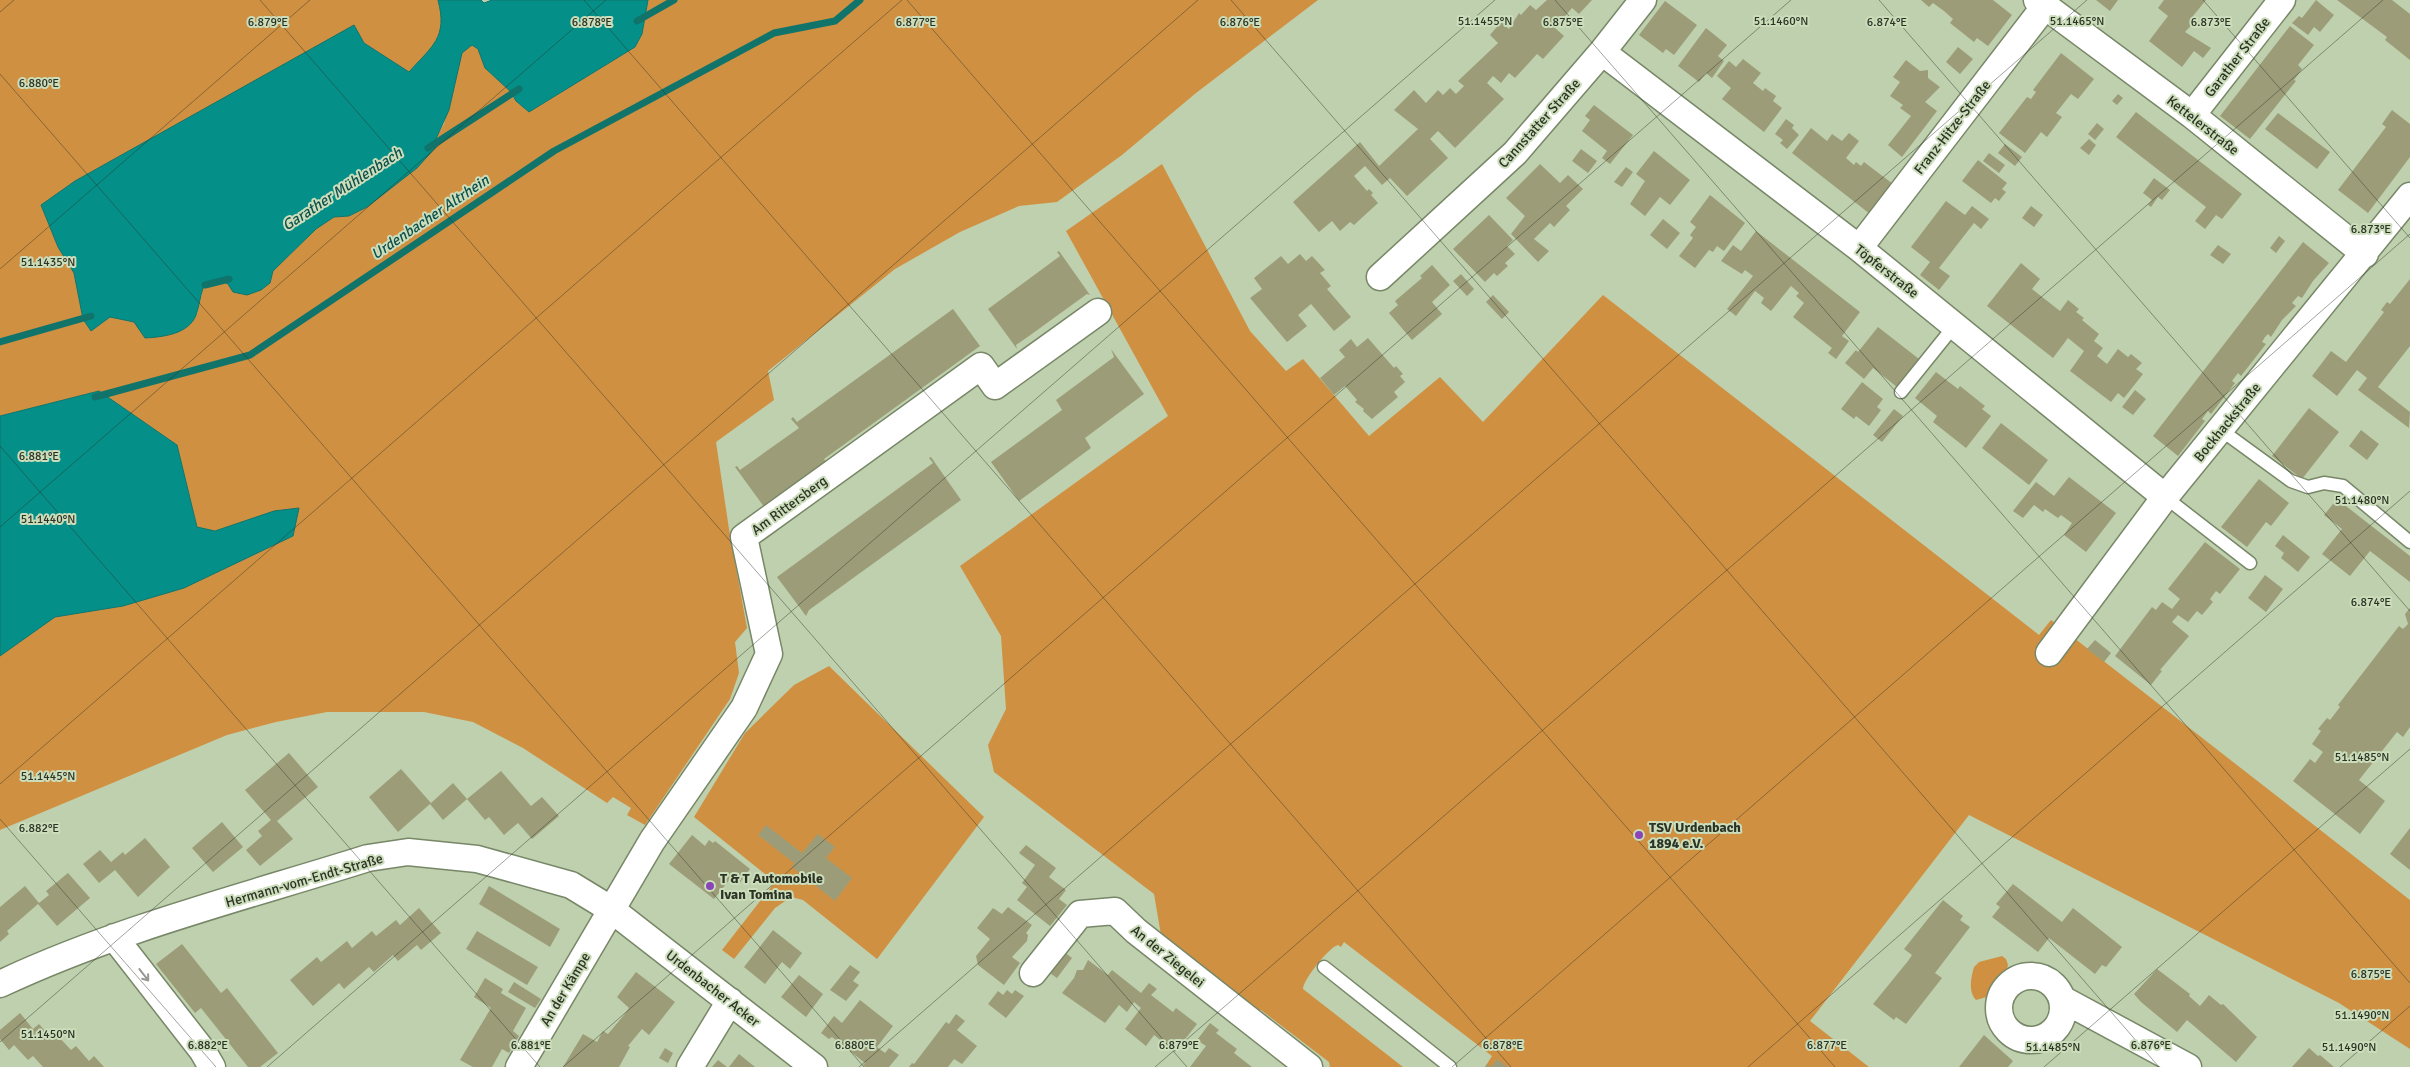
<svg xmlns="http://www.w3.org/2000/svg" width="2410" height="1067" font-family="Signika,sans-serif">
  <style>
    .green { fill: #d09042 }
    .water { fill: #049089; stroke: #10746b }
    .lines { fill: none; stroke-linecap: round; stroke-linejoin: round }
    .stream { stroke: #10746b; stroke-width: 7 }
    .building { fill: #9c9d78 }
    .lane-casing { stroke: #778767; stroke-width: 15 }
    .street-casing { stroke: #778767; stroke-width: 29 }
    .lane { stroke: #fff; stroke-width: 12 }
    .street { stroke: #fff; stroke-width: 26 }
    .oneway { stroke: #969992 }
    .ticks { fill: none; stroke: #2c3325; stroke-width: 1; stroke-opacity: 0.45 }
    .poi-dot { fill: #8944b7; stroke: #cbddba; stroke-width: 2 }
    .labels { text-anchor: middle; stroke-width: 4; stroke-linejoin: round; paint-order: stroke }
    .street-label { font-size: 14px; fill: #2c3325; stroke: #cbddba }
    .poi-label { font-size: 14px; font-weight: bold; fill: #2c3325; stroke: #cbddba; text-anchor: start }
    .water-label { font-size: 15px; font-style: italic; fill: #0e504c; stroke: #cbddba }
    .ticks-label { font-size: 12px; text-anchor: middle; fill: #2c3325; stroke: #cbddba; stroke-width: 4; stroke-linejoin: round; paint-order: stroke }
  </style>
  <rect width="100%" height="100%" fill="#bed0ad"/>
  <!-- green -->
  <path class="green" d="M0,0H438C448,38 432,46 409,72L364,43L354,26L75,181L41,205L58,247L74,273L83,319L91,331L110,317L134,322L197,314L203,288L220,280L228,284L270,283L273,271L316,229L334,217L349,216L367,207L385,193L434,141L444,124L461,53L472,45L478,49L485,68L511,92L516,101L529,112L635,47L642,34L648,0H1318L1196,93L1122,155L1057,202L1019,206L960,232L895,269L768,371L774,400L716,442L729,529L747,628L735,642L739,673L730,699L645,825L627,815L631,808L613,797L607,803L523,748L473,722L424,712H327L276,722L227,735L0,830V656L55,617L123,606L184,588L293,536L274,511L215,531L197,527L177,445L99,391L0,416Z
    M1162,164L1250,331L1286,371L1303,359L1369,436L1440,377L1483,422L1603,295L2039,635L2051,620L2410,900V1049L2339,1003L1969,815L1810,1021L1869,1067H1485L1492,1056L1344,942L1341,947L1338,945C1329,947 1303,980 1303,989L1403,1067H1330L1329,1062L1261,1010L1253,1011L1161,935L1154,894L994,772L988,745L1006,709L1001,636L960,566L1168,416L1066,231Z
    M829,666L984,817L877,959L803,900L791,897L775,908L734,959L722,950L775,882L694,817L745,733L794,685Z
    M2002,956L2006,959L2008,965L2006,973L1997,982L1995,990L1990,996L1976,1000C1968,992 1971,977 1974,967L1979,962Z"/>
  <!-- water -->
  <path class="water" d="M438,0H481L484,3L492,0H648L642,34L635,47L529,112L516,101L511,92L485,68L478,49L472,45L462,53L449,110L435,141L436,147L417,168L367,207L349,216L334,217L316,229L273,271L270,283L261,290L247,295L233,292L228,284L220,280L203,288C200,297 199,307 196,315C189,334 163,337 145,338L134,322L110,317L91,331L83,319L74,273L58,247L41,205L75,181L354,25L364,43L409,72C432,46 448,38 438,0Z
    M99,391L177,445L197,527L215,531L274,511L299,508L293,536L184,588L123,606L55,617L0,656V416Z"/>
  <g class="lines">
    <!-- stream -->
    <path class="stream" d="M637,21L674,0
      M428,148L519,89
      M205,285L229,279
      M0,342L91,316
      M95,397L250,355L554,151L774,33L835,21L860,0"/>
  </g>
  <!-- building -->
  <path class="building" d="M1547,0H1592L1579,14L1572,8L1555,28L1564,36L1543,59L1537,54L1515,78L1509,73L1501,83L1493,76L1487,83L1504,99L1455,148L1438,131L1430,139L1448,158L1407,196L1390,178L1382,185L1365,166L1354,176L1367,191L1369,189L1373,193L1371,195L1378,203L1354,225L1350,222L1340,231L1332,221L1319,232L1293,202L1360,142L1379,166L1418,129L1394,110L1414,90L1426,103L1438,90L1443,95L1450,88L1456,94L1464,86L1458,81L1498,43L1490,35L1501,22L1509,29L1519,13L1521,15L1530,5L1536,10Z
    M1921,0H1993L2012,15L1988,46L1977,38L1974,42L1950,23L1953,19L1944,11L1933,3L1929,7Z
    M2096,0H2118L2110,11Z
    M2164,0H2206L2193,16L2197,19L2185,32L2211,48L2203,58L2194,51L2182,67L2149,41L2168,16L2158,8Z
    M2316,0L2334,15L2320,32L2314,27L2308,35L2292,23L2299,16L2302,18Z
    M2337,0H2392L2410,14V60L2385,40L2387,37Z
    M1665,1L1697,25L1674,55L1666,49L1663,53L1639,35Z
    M2290,26L2314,45L2298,65L2302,69L2294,80L2296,81L2250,139L2220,116Z
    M1706,28L1727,45L1718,56L1724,61L1712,78L1706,73L1699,82L1678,66Z
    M1958,47L1973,59L1960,74L1946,62Z
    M2061,53L2094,79L2078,99L2071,94L2056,113L2062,117L2047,137L2041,132L2025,153L1999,133L2027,97L2031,99L2036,92L2033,90Z
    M1743,59L1761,73L1753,83L1763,91L1765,88L1776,96L1773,101L1782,108L1764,132L1722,99L1731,88L1717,76L1729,61L1736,67Z
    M1906,60L1920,71L1928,70V78L1940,87L1925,102L1937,111L1902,157L1888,145L1911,116L1900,108L1903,105L1890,96L1900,82L1893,77Z
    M2118,94L2123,98L2117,105L2112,101Z
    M1594,105L1633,135L1610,164L1602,158L1607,151L1582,131L1590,120L1585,116Z
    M2392,110L2410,124V157L2368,213L2338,190L2386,127L2382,124Z
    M2136,112L2242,194L2222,219L2216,215L2205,229L2195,221L2206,207L2116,137Z
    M2278,113L2330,152L2317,169L2265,129Z
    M1786,119L1794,125L1792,128L1799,135L1787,149L1780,143L1783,140L1775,134Z
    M2097,123L2104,129L2095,140L2088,134Z
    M1811,128L1827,141L1832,134L1842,141L1849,133L1859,141L1846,158L1854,165L1856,162L1861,166L1864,162L1893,184L1870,214L1792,153Z
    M2089,139L2096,145L2089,155L2080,148Z
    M2005,144L2022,157L2015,166L1998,153Z
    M1581,149L1597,161L1588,173L1572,161Z
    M1654,151L1690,180L1670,205L1660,197L1645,216L1630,204L1645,181L1636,174Z
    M1989,153L2005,165L1999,173L1983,161Z
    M1978,160L2007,183L2002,189L2006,192L1999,201L1995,198L1991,203L1962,181Z
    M1540,164L1560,183L1568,175L1583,189L1566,206L1570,210L1554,227L1550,223L1534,239L1549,251L1538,262L1511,234L1525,216L1506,198Z
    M1626,167L1633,172L1622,187L1614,182Z
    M2154,178L2170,190L2162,200L2158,197L2151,207L2148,205L2152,200L2143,193Z
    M1710,195L1745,223L1724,251L1717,246L1713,252L1709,250L1695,268L1679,256L1693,238L1690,235L1696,227L1690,222Z
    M1946,201L1965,215L1972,206L1989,219L1981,229L1974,223L1939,268L1950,276L1939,290L1920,275L1930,262L1911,247Z
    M2031,206L2043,215L2034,227L2022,218Z
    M1489,215L1513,240L1507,246L1515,254L1505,263L1508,266L1497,276L1494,273L1485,282L1453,249Z
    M1663,219L1680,233L1667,249L1650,235Z
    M1756,231L1860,312L1842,336L1849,341L1836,359L1828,353L1832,348L1793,317L1804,303L1796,296L1799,293L1791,286L1771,311L1761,303L1764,298L1755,291L1736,316L1727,309L1753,276L1745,270L1742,274L1721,261L1733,245L1741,251Z
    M2279,236L2285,241L2276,253L2270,248Z
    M2303,242L2329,263L2313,281L2302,298L2298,296L2292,303L2296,306L2282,320L2271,337L2268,334L2265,337L2262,342L2266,344L2241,376L2238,373L2232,381L2235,383L2211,414L2208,411L2202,419L2205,421L2178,456L2153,436Z
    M2218,245L2231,254L2223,264L2210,255Z
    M1059,251L1090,295L1087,294L1029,336L1016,345L1017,349L988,309L1060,256L1057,252Z
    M1300,254L1306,261L1312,256L1325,270L1320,273L1331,286L1327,289L1351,317L1334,331L1311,304L1298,315L1307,326L1287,342L1250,298L1262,289L1254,278L1281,256L1288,264Z
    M2021,263L2040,279L2032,289L2060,311L2068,300L2079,309L2076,312L2084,318L2082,320L2099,334L2094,341L2103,348L2097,356L2107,364L2118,349L2128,357L2131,354L2142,363L2136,369L2143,374L2124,398L2118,393L2111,402L2070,371L2084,351L2068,338L2053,358L1987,306Z
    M1432,265L1450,285L1432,302L1442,314L1412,340L1389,313L1398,305L1395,301L1422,278L1420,276Z
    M1461,274L1474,289L1467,296L1453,281Z
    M2410,279V346L2378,387L2410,412L2409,428L2358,390L2367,378L2357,370L2337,396L2312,376L2331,351L2346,362L2384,312L2381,310L2387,302L2390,304Z
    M1493,295L1509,312L1502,319L1486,302Z
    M953,309L980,346L824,459L829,466L767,511L735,467L737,466L740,470L799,428L791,419L793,417L797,422Z
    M1878,327L1919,359L1897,387L1873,368L1864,379L1845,363L1856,350L1858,352Z
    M1368,338L1394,368L1396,366L1403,374L1400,376L1405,382L1394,392L1398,397L1372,419L1363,411L1364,409L1355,402L1357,400L1345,386L1334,395L1320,378L1345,357L1339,350L1351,339L1357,347Z
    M1111,349L1144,394L1085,438L1091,448L1019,501L991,462L1062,410L1056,400L1114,357Z
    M1936,372L1958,389L1960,386L1985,406L1982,409L1991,416L1966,448L1933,422L1937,416L1915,398Z
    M1862,382L1883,399L1877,407L1881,410L1869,426L1856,416L1854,419L1841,409Z
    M2135,390L2146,399L2133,415L2122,407Z
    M2309,408L2339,432L2302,479L2272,456Z
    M1894,409L1903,416L1882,442L1873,435Z
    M2001,423L2048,460L2029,485L1982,448Z
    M2361,430L2379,444L2367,460L2349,446Z
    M931,457L961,500L809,610L806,616L777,577L933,463L929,458Z
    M2069,477L2116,513L2086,552L2064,535L2072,523L2061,515L2058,518L2045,509L2043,512L2034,505L2023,518L2013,511L2036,482L2054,496Z
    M2259,479L2289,503L2271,526L2266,522L2247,547L2221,527Z
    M2337,499L2410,556V582L2370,551L2350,576L2322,554L2342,529L2324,515Z
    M2283,535L2310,557L2298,572L2281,558L2284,553L2275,546Z
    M2205,542L2240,569L2220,594L2216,591L2210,599L2213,602L2202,615L2197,611L2188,622L2178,615L2172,622L2189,636L2160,670L2162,671L2151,685L2115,656L2152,607L2156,610L2162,602L2172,609L2180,599L2168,589Z
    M2265,575L2283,589L2266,612L2248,598Z
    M2410,608V727L2403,737L2397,732L2359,780L2385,801L2360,834L2293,781L2310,759L2315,763L2323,752L2312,744L2321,731L2318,729L2327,718L2330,720L2340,707L2338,705L2399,626L2403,629L2408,624L2405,614Z
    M2095,640L2111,653L2104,662L2087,649Z
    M289,753L318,787L277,821L293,839L260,866L246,850L262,836L258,831L271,820L245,790Z
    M401,769L431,803L453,783L467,799L443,820L430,804L398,832L369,797Z
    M501,771L531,806L542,797L559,816L532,839L518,823L504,835L489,817L485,820L467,799Z
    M222,822L243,847L213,872L192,848Z
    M766,825L802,853L818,834L835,847L826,858L852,878L835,901L792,867L794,863L758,835Z
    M2410,828V870L2390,854Z
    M692,835L705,846L709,840L713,843L715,841L750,869L738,885L730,879L714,899L669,864Z
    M145,838L170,867L138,897L115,870L99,883L83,864L100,850L111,862L123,852L125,855Z
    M1026,845L1056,868L1049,877L1066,890L1059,899L1067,905L1050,926L1017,900L1027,887L1022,883L1035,865L1019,853Z
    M68,873L90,898L57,926L38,904L7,931L9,934L0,942V907L25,886L39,903L49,895L46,891Z
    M2013,884L2062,922L2073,908L2122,947L2106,967L2102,965L2095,974L2049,938L2038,952L1992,917L2000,907L1996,904Z
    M489,886L560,929L550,947L479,904Z
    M1943,900L1963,916L1960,920L1970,927L1935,973L1942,978L1906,1024L1896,1017L1894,1020L1873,1004L1908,961L1912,955L1904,949Z
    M1008,907L1032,925L1026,933L1028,935L1027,941L1012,957L1020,963L1004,985L978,965L976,956L990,939L977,928L993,908L1002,914Z
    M419,908L441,933L421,950L417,945L398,961L393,955L374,972L369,967L344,989L339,983L313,1006L290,980L317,957L321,962L347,941L352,948L372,931L376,936L396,920L400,925Z
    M773,930L802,953L790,969L782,962L765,984L744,967Z
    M477,931L538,967L527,985L466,949Z
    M182,944L221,993L227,988L278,1053L260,1067H248L201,1008L195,1013L156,964Z
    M1063,951L1072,958L1057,978L1047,971Z
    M1088,960L1108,975L1112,970L1141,993L1149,983L1157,989L1151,995L1173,1012L1176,1008L1197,1024L1175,1052L1154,1035L1146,1046L1125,1029L1141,1008L1134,1002L1127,1012L1119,1005L1105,1023L1062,993L1074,978L1077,970H1083Z
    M850,965L860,972L853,981L859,985L846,1001L830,990Z
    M2157,969L2190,994L2189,996L2200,1006L2209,995L2221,1005L2223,1004L2257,1037L2236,1062L2187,1020L2177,1032L2141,1002L2134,994Z
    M636,972L675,1002L649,1035L642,1029L628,1046L630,1047L619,1067H563L583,1034L597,1042L603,1031L608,1034L624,1015L629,1008L617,997Z
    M799,975L823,994L806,1017L781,997Z
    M485,978L503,989L501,993L526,1008L513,1031L519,1036L509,1053L502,1049L492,1067H473L460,1060L491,1008L474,997Z
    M514,982L541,999L535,1008L508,992Z
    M1007,990L1012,994L1015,990L1024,996L1006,1018L988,1004L998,991L1003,995Z
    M860,1000L893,1026L877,1047L885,1053L889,1048L899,1055L889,1067H865L863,1065L865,1063L832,1037L829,1039L821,1033L834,1016L842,1023Z
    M20,1013L33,1029L39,1024L52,1039L57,1035L71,1050L76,1046L89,1061L94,1056L104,1067H43L33,1056L28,1060L14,1045L9,1050L0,1039V1030Z
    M956,1014L965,1021L957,1030L977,1046L962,1064L954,1059L948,1067H909L912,1063L914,1064L946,1022L949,1024Z
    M1210,1023L1219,1030L1216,1033L1237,1049L1234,1053L1252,1067H1190L1206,1046L1197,1040Z
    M1984,1035L2013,1061L2008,1067H1959Z
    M665,1048L673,1053L668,1063L659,1058Z
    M2309,1048L2318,1056L2320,1055L2334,1067H2292Z
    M739,1054L755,1067H729Z
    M1497,1059L1508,1067H1485L1487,1064L1491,1067Z
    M718,1060L727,1067H712Z"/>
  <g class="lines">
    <defs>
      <path id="lane" d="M1901,392L1955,325
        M2221,430L2291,481L2308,487L2324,483L2343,486L2410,542
        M2165,497L2250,563
        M1324,967L1450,1067"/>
      <path id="street" d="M2037,0L2192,115L2365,254
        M1602,52L1859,248L2165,497
        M2192,115L2282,0
        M1859,248L2045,6
        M1380,277L1515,153L1602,52L1643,0
        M2049,653L2165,497L2410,196
        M114,937L202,1050L212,1067
        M1033,973L1080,914L1115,911L1136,931L1309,1067
        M1999 1008a32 32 0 1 1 64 0a32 32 0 1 1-64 0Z
        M0,984C117,929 244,897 368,858L408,852L477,859L571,885L612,910L814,1067
        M2062,999L2188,1067
        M519,1067L652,841L744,708L769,654L744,537L981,366L995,386L1098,312
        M690,1067L730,1001"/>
    </defs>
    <!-- lane casing -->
    <use href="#lane" class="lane-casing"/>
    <!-- street casing -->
    <use href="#street" class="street-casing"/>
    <!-- lane -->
    <use href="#lane" class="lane"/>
    <!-- street -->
    <use href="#street" class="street"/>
  </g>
  <!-- one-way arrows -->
  <defs><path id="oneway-shaft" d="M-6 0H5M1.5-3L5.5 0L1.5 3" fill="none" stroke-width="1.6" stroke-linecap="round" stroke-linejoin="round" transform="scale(1.25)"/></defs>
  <use class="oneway" href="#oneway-shaft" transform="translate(144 975) rotate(52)"/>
  <!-- ticks -->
  <path class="ticks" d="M260,0L1187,1067M584,0L1511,1067M907,0L1835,1067M1231,0L2159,1067M1555,0L2410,983M1879,0L2410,611M2203,0L2410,238M0,12L14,0M0,74L864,1067M0,269L310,0M0,446L540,1067M0,527L606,0M0,784L902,0M0,819L216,1067M0,1042L1198,0M267,1067L1495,0M563,1067L1791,0M859,1067L2087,0M1155,1067L2383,0M1452,1067L2410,234M1748,1067L2410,491M2044,1067L2410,749M2340,1067L2410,1006"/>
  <!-- markers -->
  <g class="poi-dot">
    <circle cx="1639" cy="835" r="5"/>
    <circle cx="710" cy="886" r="5"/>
  </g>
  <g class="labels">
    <!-- street labels -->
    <g class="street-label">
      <text transform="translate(2237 57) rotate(-52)" y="5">Garather Straße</text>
      <text transform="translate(1539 123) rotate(-48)" y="5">Cannstatter Straße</text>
      <text transform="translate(2203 125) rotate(38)" y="5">Kettelerstraße</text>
      <text transform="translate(1952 127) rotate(-52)" y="5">Franz-Hitze-Straße</text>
      <text transform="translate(1887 271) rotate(38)" y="5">Töpferstraße</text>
      <text transform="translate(2227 422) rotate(-51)" y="5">Bockhackstraße</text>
      <text transform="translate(789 505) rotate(-36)" y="5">Am Rittersberg</text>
      <text transform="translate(304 880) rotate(-16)" y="5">Hermann-vom-Endt-Straße</text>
      <text transform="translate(1168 956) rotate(39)" y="5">An der Ziegelei</text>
      <text transform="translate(713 988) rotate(38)" y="5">Urdenbacher Acker</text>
      <text transform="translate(565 989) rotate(-59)" y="5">An der Kämpe</text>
    </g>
    <!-- poi labels -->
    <g class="poi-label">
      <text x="1649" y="832">TSV Urdenbach<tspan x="1649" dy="16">1894 e.V.</tspan></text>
      <text x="720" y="883">T &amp; T Automobile<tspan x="720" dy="16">Ivan Tomina</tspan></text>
    </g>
    <!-- water labels -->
    <g class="water-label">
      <text transform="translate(342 189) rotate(-33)" y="5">Garather Mühlenbach</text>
      <text transform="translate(430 217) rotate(-34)" y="5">Urdenbacher Altrhein</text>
    </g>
  </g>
  <g class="ticks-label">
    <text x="1485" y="25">51.1455°N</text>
    <text x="1781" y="25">51.1460°N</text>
    <text x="2077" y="25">51.1465°N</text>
    <text x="2211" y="26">6.873°E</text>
    <text x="268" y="26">6.879°E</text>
    <text x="592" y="26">6.878°E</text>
    <text x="916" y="26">6.877°E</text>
    <text x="1563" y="26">6.875°E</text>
    <text x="1887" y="26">6.874°E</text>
    <text x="1240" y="26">6.876°E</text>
    <text x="39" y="87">6.880°E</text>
    <text x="2371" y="233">6.873°E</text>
    <text x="48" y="266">51.1435°N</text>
    <text x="39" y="460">6.881°E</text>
    <text x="2362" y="504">51.1480°N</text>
    <text x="48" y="523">51.1440°N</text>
    <text x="2371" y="606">6.874°E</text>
    <text x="2362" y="761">51.1485°N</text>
    <text x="48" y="780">51.1445°N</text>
    <text x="39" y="832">6.882°E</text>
    <text x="2371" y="978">6.875°E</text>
    <text x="2362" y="1019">51.1490°N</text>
    <text x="48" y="1038">51.1450°N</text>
    <text x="208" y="1049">6.882°E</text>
    <text x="531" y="1049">6.881°E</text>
    <text x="855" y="1049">6.880°E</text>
    <text x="1179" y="1049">6.879°E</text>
    <text x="1503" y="1049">6.878°E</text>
    <text x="1827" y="1049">6.877°E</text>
    <text x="2151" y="1049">6.876°E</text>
    <text x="2053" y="1051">51.1485°N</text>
    <text x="2349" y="1051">51.1490°N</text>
  </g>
</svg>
